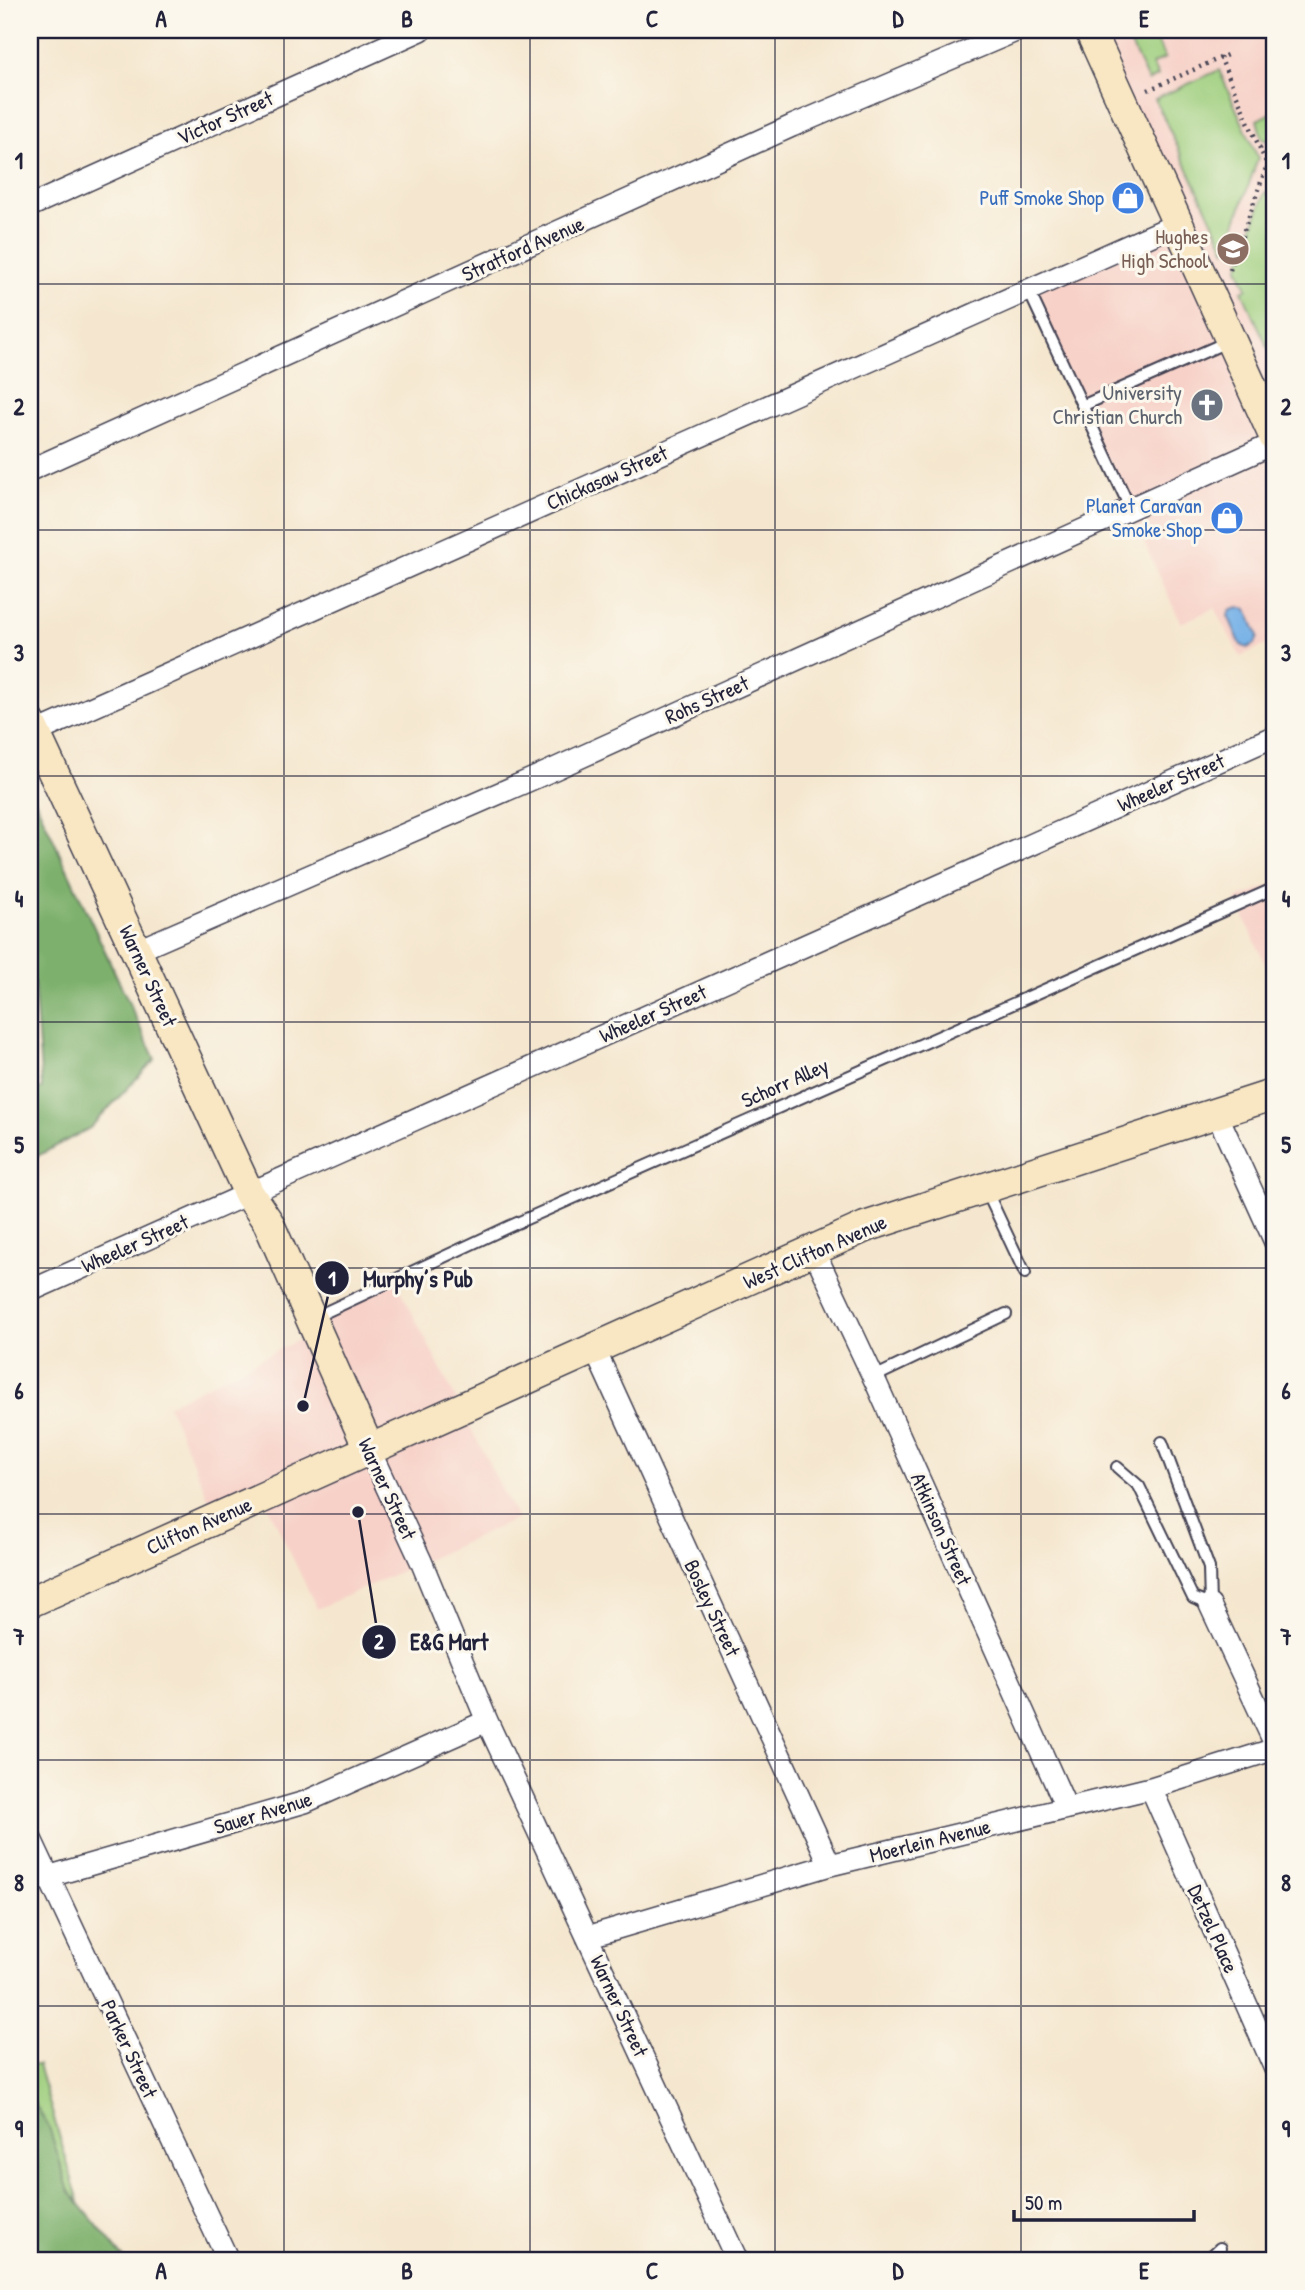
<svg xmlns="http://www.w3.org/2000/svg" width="1305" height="2290" font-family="'Patrick Hand',sans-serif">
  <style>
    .built { fill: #f7d1c8 }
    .green { fill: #9ccd7c; stroke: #5f785c; stroke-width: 2 }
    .forest { fill: #7db06c; stroke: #506954; stroke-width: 2 }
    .water { fill: #76b1e7; stroke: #4c6a91; stroke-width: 2 }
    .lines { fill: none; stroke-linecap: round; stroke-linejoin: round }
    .lane-casing { stroke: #424051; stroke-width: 14 }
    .street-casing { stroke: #424051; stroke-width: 24 }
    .secondary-casing { stroke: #424051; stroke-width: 33 }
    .path { stroke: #424051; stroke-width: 4.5; stroke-dasharray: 2 5; stroke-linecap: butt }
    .lane { stroke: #fff; stroke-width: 10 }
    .street { stroke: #fff; stroke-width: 21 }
    .secondary { stroke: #f9e7c3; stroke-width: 30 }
    .grid { fill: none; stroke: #22223b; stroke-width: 2; stroke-opacity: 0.55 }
    .labels { text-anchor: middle; stroke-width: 6; stroke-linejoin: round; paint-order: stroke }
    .street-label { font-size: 21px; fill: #22223b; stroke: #fbf7ec }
    .shop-label { font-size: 21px; fill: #366cbe; stroke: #fbf7ec; text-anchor: end }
    .education-label { font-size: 21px; fill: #785e54; stroke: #fbf7ec; text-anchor: end }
    .worship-label { font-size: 21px; fill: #5b616d; stroke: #fbf7ec; text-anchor: end }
    .leader { fill: none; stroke: #22223b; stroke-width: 2.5 }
    .callout-dot { fill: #22223b; stroke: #fbf7ec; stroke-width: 2.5 }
    .mark-label { font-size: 21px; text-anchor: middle; font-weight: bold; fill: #fff }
    .callout-label { font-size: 23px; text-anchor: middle; font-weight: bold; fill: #22223b; stroke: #fbf7ec; stroke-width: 6; stroke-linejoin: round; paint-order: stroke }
    .neatline { fill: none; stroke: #22223b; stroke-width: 2.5 }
    .grid-label { font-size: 23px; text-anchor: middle; font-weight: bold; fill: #22223b }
  </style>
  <rect width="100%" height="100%" fill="#fbf7ec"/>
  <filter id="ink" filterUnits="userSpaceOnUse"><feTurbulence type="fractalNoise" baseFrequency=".0143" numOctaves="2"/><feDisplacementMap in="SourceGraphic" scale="14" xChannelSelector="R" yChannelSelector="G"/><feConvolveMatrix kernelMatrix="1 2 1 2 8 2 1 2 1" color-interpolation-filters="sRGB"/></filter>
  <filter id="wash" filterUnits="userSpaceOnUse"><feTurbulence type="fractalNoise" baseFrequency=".00686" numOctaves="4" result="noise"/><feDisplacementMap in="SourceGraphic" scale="28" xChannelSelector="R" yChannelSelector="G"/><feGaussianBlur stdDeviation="1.57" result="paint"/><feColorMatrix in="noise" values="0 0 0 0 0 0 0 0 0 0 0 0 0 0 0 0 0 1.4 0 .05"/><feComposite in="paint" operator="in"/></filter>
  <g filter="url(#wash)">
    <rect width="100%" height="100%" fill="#f5e7cf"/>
    <!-- built -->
    <path class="built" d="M1090,30H1275V667L1266,645L1240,656L1215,608L1181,623L1028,289L1179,223Z
      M1275,884V986L1236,899Z
      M396,1281L517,1519L317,1609L264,1498L217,1518L168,1405L300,1339L313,1318Z"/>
    <!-- green -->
    <path class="green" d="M1124,30H1152L1165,58L1152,64L1158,76L1148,81Z
      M1219,70L1258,158L1226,250L1155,99Z
      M1275,111V138L1268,141L1262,139L1257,120Z
      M1265,192L1275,197V363L1242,291L1247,288L1238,268Z
      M30,2065H38L84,2219L91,2260H30Z"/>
    <!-- forest -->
    <path class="forest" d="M30,789L155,1059L90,1128L30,1160V1095L42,1088L34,983L30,974Z
      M30,2097L49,2127L69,2191L125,2260H36L30,2249Z"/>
    <!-- water -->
    <path class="water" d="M1238,607L1247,609L1258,636L1255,644L1247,648L1241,645L1228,616L1230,610Z"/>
  </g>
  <g filter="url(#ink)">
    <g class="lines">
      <defs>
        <path id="lane" d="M1028,289L1131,510
          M1084,405L1229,341
          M986,1190L1025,1273
          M313,1318L508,1227L1275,888
          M874,1377L1006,1314
          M1117,1467L1139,1486L1193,1598L1210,1605L1209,1568L1162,1442
          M1207,2260L1220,2248"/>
        <path id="street" d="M30,206L421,30
          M30,470L792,126L1018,30
          M30,735L1179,223
          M136,951L539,776L1275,443
          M1216,1112L1275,1242
          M814,1251L877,1385L1066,1807
          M30,1291L1275,736
          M595,1350L830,1865
          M369,1449L421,1561L487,1721L737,2260
          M1210,1605L1275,1744
          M1151,1788L1275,2069
          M30,1837L228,2260
          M30,1882L305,1802L487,1721
          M587,1937L830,1865L1151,1788L1275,1749"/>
        <path id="secondary" d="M1090,30L1275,438
          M30,722L249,1194L268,1222L369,1449
          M30,1602L865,1227L1275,1094"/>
      </defs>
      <!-- lane casing -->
      <use href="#lane" class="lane-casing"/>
      <!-- street casing -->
      <use href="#street" class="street-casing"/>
      <!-- secondary casing -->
      <use href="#secondary" class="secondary-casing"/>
      <!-- path -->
      <path class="path" d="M1220,57L1275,183
        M1148,90L1227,55
        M1260,148L1275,142
        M1230,270L1267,165"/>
      <!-- lane -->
      <use href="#lane" class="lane"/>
      <!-- street -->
      <use href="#street" class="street"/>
      <!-- secondary -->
      <use href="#secondary" class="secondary"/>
    </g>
  </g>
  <!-- grid -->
  <path class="grid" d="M284,30V2260M530,30V2260M775,30V2260M1021,30V2260M30,284H1275M30,530H1275M30,776H1275M30,1022H1275M30,1268H1275M30,1514H1275M30,1760H1275M30,2006H1275"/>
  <!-- icons -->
  <defs>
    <symbol id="shop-disc" viewBox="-11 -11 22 22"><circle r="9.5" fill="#3f7fe0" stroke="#fbf7ec"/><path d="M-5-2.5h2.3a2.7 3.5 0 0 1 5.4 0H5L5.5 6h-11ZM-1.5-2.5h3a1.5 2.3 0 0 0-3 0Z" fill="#fff"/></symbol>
    <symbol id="school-disc" viewBox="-11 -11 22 22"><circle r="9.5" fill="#8d6e63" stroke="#fbf7ec"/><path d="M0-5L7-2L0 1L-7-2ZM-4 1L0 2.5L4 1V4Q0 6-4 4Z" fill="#fff"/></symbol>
    <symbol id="church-disc" viewBox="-11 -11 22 22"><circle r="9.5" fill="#6b7280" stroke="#fbf7ec"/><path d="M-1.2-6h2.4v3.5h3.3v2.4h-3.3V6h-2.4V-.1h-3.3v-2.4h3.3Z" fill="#fff"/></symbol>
  </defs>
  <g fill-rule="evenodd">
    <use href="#shop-disc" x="1109" y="179" width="38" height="38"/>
    <use href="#school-disc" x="1214" y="230" width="38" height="38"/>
    <use href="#church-disc" x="1188" y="386" width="38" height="38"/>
    <use href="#shop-disc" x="1208" y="499" width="38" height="38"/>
  </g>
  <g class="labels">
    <!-- street labels -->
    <g class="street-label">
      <text transform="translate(225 118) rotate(-24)" y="7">Victor Street</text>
      <text transform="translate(523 249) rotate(-24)" y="7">Stratford Avenue</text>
      <text transform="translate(607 478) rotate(-24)" y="7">Chickasaw Street</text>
      <text transform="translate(707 700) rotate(-24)" y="7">Rohs Street</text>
      <text transform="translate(1171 783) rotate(-24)" y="7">Wheeler Street</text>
      <text transform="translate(148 976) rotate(65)" y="7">Warner Street</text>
      <text transform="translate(653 1014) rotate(-24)" y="7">Wheeler Street</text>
      <text transform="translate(785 1083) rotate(-24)" y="7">Schorr Alley</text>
      <text transform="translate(135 1244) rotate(-24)" y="7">Wheeler Street</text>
      <text transform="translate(815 1252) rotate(-24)" y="7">West Clifton Avenue</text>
      <text transform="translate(387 1489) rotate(65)" y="7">Warner Street</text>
      <text transform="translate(199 1526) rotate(-24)" y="7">Clifton Avenue</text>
      <text transform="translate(941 1529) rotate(66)" y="7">Atkinson Street</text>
      <text transform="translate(712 1608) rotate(65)" y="7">Bosley Street</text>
      <text transform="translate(263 1813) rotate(-17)" y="7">Sauer Avenue</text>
      <text transform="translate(930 1841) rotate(-14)" y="7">Moerlein Avenue</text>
      <text transform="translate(1213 1929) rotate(66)" y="7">Detzel Place</text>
      <text transform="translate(619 2006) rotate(65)" y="7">Warner Street</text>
      <text transform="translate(129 2049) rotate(65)" y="7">Parker Street</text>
    </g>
    <!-- shop labels -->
    <g class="shop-label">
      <text x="1104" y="205">Puff Smoke Shop</text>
      <text x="1202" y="513">Planet Caravan<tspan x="1202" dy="24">Smoke Shop</tspan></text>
    </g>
    <!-- education labels -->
    <g class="education-label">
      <text x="1208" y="244">Hughes<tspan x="1208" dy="24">High School</tspan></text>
    </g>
    <!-- worship labels -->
    <g class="worship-label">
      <text x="1182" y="400">University<tspan x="1182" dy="24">Christian Church</tspan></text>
    </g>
  </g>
  <!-- callouts -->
  <path class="leader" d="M303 1406L332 1278M358 1512L379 1642"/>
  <g class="callout-dot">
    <circle cx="303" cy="1406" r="7"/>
    <circle cx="358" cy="1512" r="7"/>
    <circle cx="332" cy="1278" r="18"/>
    <circle cx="379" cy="1642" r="18"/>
  </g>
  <g class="mark-label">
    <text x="332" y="1286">1</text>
    <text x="379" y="1649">2</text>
  </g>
  <g class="callout-label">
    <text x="418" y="1287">Murphy’s Pub</text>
    <text x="449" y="1650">E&amp;G Mart</text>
  </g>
  <!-- margin -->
  <rect width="1305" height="2290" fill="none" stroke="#fbf7ec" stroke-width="77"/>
  <!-- scale -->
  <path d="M1014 2210v10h180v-10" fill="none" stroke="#22223b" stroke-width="3.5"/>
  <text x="1025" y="2210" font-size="21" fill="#22223b" stroke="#fbf7ec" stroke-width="5" paint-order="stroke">50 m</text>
  <rect x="38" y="38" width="1228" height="2214" class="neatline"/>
  <g class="grid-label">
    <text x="161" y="27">A</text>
    <text x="407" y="27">B</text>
    <text x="652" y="27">C</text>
    <text x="898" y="27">D</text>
    <text x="1144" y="27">E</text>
    <text x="19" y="169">1</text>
    <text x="1286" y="169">1</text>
    <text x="19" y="415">2</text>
    <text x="1286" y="415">2</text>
    <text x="19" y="661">3</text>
    <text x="1286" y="661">3</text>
    <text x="19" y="907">4</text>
    <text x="1286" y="907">4</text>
    <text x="19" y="1153">5</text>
    <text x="1286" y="1153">5</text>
    <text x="19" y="1399">6</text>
    <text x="1286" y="1399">6</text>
    <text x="19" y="1645">7</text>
    <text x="1286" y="1645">7</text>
    <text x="19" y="1891">8</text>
    <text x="1286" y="1891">8</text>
    <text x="19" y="2137">9</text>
    <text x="1286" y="2137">9</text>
    <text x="161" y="2279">A</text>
    <text x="407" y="2279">B</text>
    <text x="652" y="2279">C</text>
    <text x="898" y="2279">D</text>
    <text x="1144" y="2279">E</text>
  </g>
</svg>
